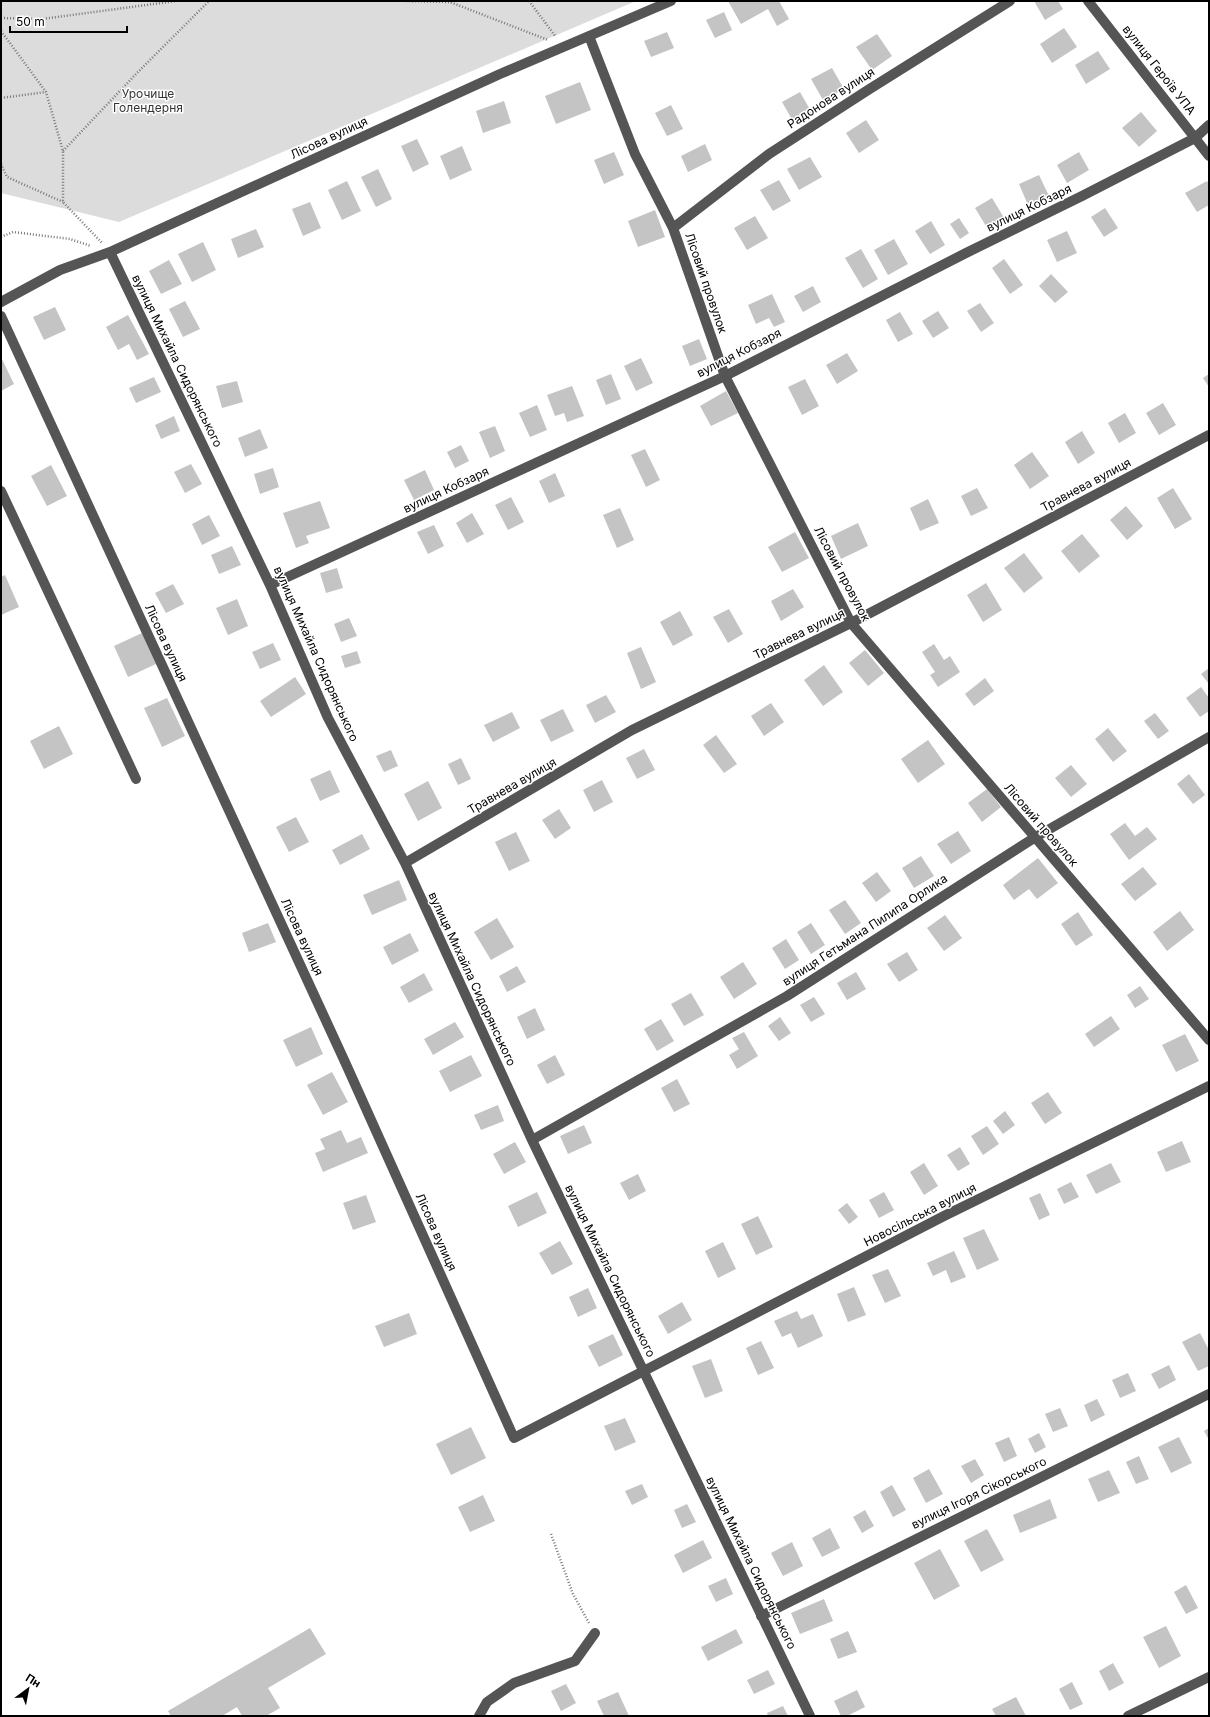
<svg xmlns="http://www.w3.org/2000/svg" width="1210" height="1717" font-family="Inter,sans-serif">
  <style>
    .green { fill: #dcdcdc }
    .building { fill: #c4c4c4 }
    .lines { fill: none; stroke-linecap: round; stroke-linejoin: round }
    .path { stroke: #777; stroke-width: 2.5; stroke-dasharray: 1 2; stroke-linecap: butt }
    .minor { stroke: #555; stroke-width: 10 }
    .labels { text-anchor: middle; stroke-width: 3; stroke-linejoin: round; paint-order: stroke }
    .street-label { font-size: 12px; fill: #000; stroke: #fff }
    .park-label { font-size: 12px; fill: #333; stroke: #fff }
  </style>
  <rect width="100%" height="100%" fill="#fff"/>
  <!-- green -->
  <path class="green" d="M1,1H636L119,222L1,193Z"/>
  <!-- building -->
  <path class="building" d="M728,1H779L789,19L777,26L768,9L741,24Z
    M1034,1H1058L1063,9L1045,20Z
    M724,12L732,30L715,38L706,20Z
    M1064,28L1077,47L1052,63L1040,44Z
    M667,32L674,48L651,57L644,41Z
    M877,34L892,56L872,70L856,47Z
    M1098,51L1110,69L1086,84L1075,65Z
    M832,68L844,89L823,100L811,79Z
    M580,82L591,110L556,124L545,96Z
    M800,92L812,113L794,123L782,102Z
    M504,101L511,123L483,133L476,111Z
    M671,105L683,129L667,136L655,113Z
    M1141,112L1157,131L1139,147L1122,128Z
    M866,120L879,140L859,153L846,133Z
    M417,139L429,164L413,172L401,146Z
    M705,144L712,160L688,172L681,156Z
    M462,146L472,170L450,180L440,156Z
    M614,152L624,175L604,184L594,160Z
    M1079,152L1089,170L1067,183L1057,165Z
    M810,157L822,177L799,190L787,169Z
    M378,169L392,199L376,207L361,177Z
    M1039,175L1049,196L1028,205L1019,184Z
    M779,180L791,201L773,211L760,190Z
    M347,181L361,211L342,220L328,190Z
    M1207,181L1209,184V205L1197,212L1185,193Z
    M992,198L1006,221L989,231L975,208Z
    M310,202L321,228L303,236L292,209Z
    M1105,208L1118,228L1104,237L1091,217Z
    M655,210L665,237L638,247L628,221Z
    M755,216L768,238L747,250L734,228Z
    M959,218L969,233L960,239L950,224Z
    M931,221L945,245L930,254L915,231Z
    M256,229L264,247L238,258L231,239Z
    M1067,231L1077,253L1057,262L1047,240Z
    M894,239L908,264L888,275L874,250Z
    M203,242L216,270L192,282L178,254Z
    M861,249L878,279L863,288L845,258Z
    M1004,259L1023,285L1010,294L992,268Z
    M169,260L182,284L161,294L149,271Z
    M1051,274L1068,292L1055,303L1039,286Z
    M813,286L821,302L803,312L794,296Z
    M772,294L785,322L774,327L769,318L756,324L748,305Z
    M185,301L200,329L183,337L169,309Z
    M980,303L994,323L981,332L967,311Z
    M55,307L66,330L44,340L33,317Z
    M938,311L949,328L933,338L922,321Z
    M900,312L913,334L898,342L886,320Z
    M128,315L149,354L137,360L129,344L118,350L106,327Z
    M699,339L707,359L690,366L682,346Z
    M847,353L858,371L837,384L826,365Z
    M1,357L14,384L1,391Z
    M641,358L653,383L636,391L624,366Z
    M611,374L621,399L606,405L596,380Z
    M1209,374V387L1203,378Z
    M154,377L161,392L136,403L129,388Z
    M805,379L819,406L802,415L788,387Z
    M237,381L243,402L222,408L216,386Z
    M572,386L584,416L567,422L564,413L555,416L547,395Z
    M726,391L738,413L711,426L700,406Z
    M1163,403L1176,425L1159,435L1146,413Z
    M537,405L547,430L530,437L519,413Z
    M1125,413L1136,433L1119,443L1108,423Z
    M174,416L180,431L161,439L155,425Z
    M495,426L505,451L490,458L479,432Z
    M260,429L268,448L245,457L238,438Z
    M1082,431L1095,453L1078,464L1065,442Z
    M461,445L469,461L455,468L447,452Z
    M645,449L660,480L646,487L631,455Z
    M1032,452L1049,476L1030,489L1014,465Z
    M191,464L202,484L185,493L174,472Z
    M51,465L67,496L47,506L31,476Z
    M273,468L279,487L260,494L254,474Z
    M425,470L434,490L414,500L404,480Z
    M555,473L565,496L549,503L539,481Z
    M977,488L988,508L971,516L961,496Z
    M1173,488L1192,519L1175,529L1157,498Z
    M511,497L524,522L508,530L495,505Z
    M928,499L939,523L920,531L910,508Z
    M320,501L330,528L306,536L309,543L296,548L283,513Z
    M1126,506L1143,526L1127,540L1110,520Z
    M620,508L634,540L617,548L603,515Z
    M472,513L484,534L467,543L456,523Z
    M209,515L220,536L202,545L192,524Z
    M858,523L868,546L841,559L831,536Z
    M434,525L444,546L428,554L417,532Z
    M795,532L809,558L782,572L768,547Z
    M1082,534L1100,556L1079,573L1061,551Z
    M232,546L241,565L219,574L211,555Z
    M1024,553L1043,578L1024,593L1004,568Z
    M337,568L343,588L326,593L320,573Z
    M5,575L19,607L1,615V577Z
    M986,583L1002,610L983,622L967,595Z
    M173,584L184,604L166,613L155,593Z
    M793,589L804,607L781,621L771,601Z
    M237,599L248,626L228,635L216,608Z
    M729,609L743,634L728,643L713,617Z
    M680,611L693,635L673,646L660,622Z
    M349,618L357,636L341,642L334,624Z
    M142,633L156,664L128,677L114,646Z
    M273,643L281,660L260,669L252,652Z
    M934,644L944,660L950,656L960,672L938,687L930,675L935,672L922,652Z
    M641,647L656,682L641,689L627,653Z
    M865,650L884,673L868,686L849,663Z
    M357,651L361,663L345,668L341,656Z
    M824,665L843,692L823,706L804,680Z
    M1209,668V684L1201,674Z
    M295,677L306,694L271,717L260,701Z
    M985,678L994,691L974,706L965,694Z
    M1201,687L1209,698V711L1200,717L1186,698Z
    M606,695L616,712L595,723L586,705Z
    M167,698L185,736L162,747L144,708Z
    M771,703L784,722L764,736L751,716Z
    M563,709L574,731L551,742L540,720Z
    M512,712L520,728L493,742L484,725Z
    M1155,713L1169,731L1158,739L1144,721Z
    M59,726L73,754L44,769L30,741Z
    M1108,728L1127,751L1113,762L1095,739Z
    M716,735L737,764L724,773L703,745Z
    M928,740L945,764L918,783L901,759Z
    M644,749L655,770L637,779L626,758Z
    M391,750L398,766L384,772L376,756Z
    M461,758L471,779L458,785L448,764Z
    M1071,765L1087,784L1071,797L1055,778Z
    M330,770L340,792L320,801L310,779Z
    M1189,774L1205,795L1193,804L1177,784Z
    M602,780L613,802L594,812L583,790Z
    M428,781L442,808L418,821L404,794Z
    M987,789L1001,807L982,822L968,803Z
    M559,809L571,828L555,839L542,820Z
    M296,817L309,842L289,852L276,827Z
    M1125,823L1135,836L1147,827L1157,839L1129,860L1110,834Z
    M958,831L971,851L951,864L937,844Z
    M516,832L530,861L509,871L495,842Z
    M362,834L370,849L340,865L332,850Z
    M921,856L934,876L914,888L902,868Z
    M1038,858L1058,883L1037,899L1029,889L1014,900L1003,885Z
    M1143,867L1157,884L1135,901L1121,884Z
    M877,872L891,891L876,902L862,883Z
    M399,880L407,900L372,915L363,895Z
    M845,900L861,923L845,934L829,910Z
    M1180,911L1194,930L1167,951L1153,932Z
    M1078,912L1093,935L1076,946L1061,924Z
    M945,915L962,938L944,951L927,928Z
    M497,918L514,947L491,960L474,932Z
    M268,923L276,942L249,952L242,933Z
    M811,923L825,945L811,954L797,932Z
    M410,933L419,951L392,965L383,947Z
    M786,939L799,960L785,969L772,948Z
    M907,952L918,970L899,982L887,964Z
    M743,962L757,984L734,999L720,977Z
    M517,966L526,982L507,992L499,976Z
    M856,972L866,989L847,1000L837,983Z
    M424,973L433,990L409,1003L400,987Z
    M1140,986L1149,999L1135,1008L1127,995Z
    M691,993L704,1015L684,1026L671,1004Z
    M814,997L825,1014L811,1022L800,1005Z
    M535,1008L545,1030L527,1039L517,1017Z
    M1111,1016L1120,1029L1094,1047L1085,1034Z
    M780,1017L791,1033L779,1041L768,1026Z
    M661,1019L674,1041L657,1051L644,1029Z
    M455,1022L464,1037L433,1055L424,1039Z
    M311,1027L323,1054L296,1067L283,1040Z
    M744,1032L758,1056L737,1069L729,1055L739,1049L732,1038Z
    M1185,1034L1199,1061L1176,1072L1162,1045Z
    M471,1055L482,1076L450,1092L439,1071Z
    M555,1055L565,1075L547,1084L537,1065Z
    M332,1072L348,1102L323,1115L307,1085Z
    M677,1079L690,1104L674,1112L661,1088Z
    M1048,1092L1062,1113L1045,1124L1031,1103Z
    M498,1105L504,1121L481,1130L474,1115Z
    M1005,1111L1015,1125L1003,1134L993,1121Z
    M584,1125L592,1143L568,1154L560,1136Z
    M987,1126L999,1144L983,1155L971,1136Z
    M341,1130L347,1143L361,1137L368,1153L323,1172L315,1153L325,1149L320,1139Z
    M1182,1141L1191,1162L1166,1172L1157,1152Z
    M515,1142L526,1162L504,1174L493,1154Z
    M960,1147L970,1164L958,1171L947,1155Z
    M924,1163L938,1186L924,1195L910,1172Z
    M1111,1163L1121,1182L1096,1194L1086,1175Z
    M638,1174L646,1191L629,1200L620,1183Z
    M1071,1182L1079,1197L1064,1204L1057,1189Z
    M537,1192L547,1213L518,1227L508,1206Z
    M884,1192L894,1210L879,1218L869,1200Z
    M1040,1193L1050,1215L1039,1220L1029,1198Z
    M366,1195L376,1222L353,1230L343,1203Z
    M847,1203L858,1217L849,1224L838,1210Z
    M758,1216L773,1247L756,1255L741,1224Z
    M984,1229L999,1260L977,1270L963,1238Z
    M560,1241L573,1264L552,1275L539,1253Z
    M723,1242L736,1269L718,1278L705,1251Z
    M954,1251L966,1277L951,1283L946,1270L933,1276L927,1263Z
    M888,1269L901,1296L885,1303L872,1275Z
    M854,1287L866,1315L848,1322L837,1294Z
    M588,1288L597,1308L578,1317L569,1297Z
    M682,1302L692,1320L668,1334L658,1316Z
    M797,1311L801,1319L813,1314L823,1336L798,1348L791,1333L782,1337L774,1321Z
    M409,1313L417,1334L384,1347L375,1326Z
    M1200,1333L1209,1350V1366L1198,1371L1182,1342Z
    M613,1334L623,1355L599,1367L588,1346Z
    M761,1341L774,1368L758,1375L746,1348Z
    M711,1359L723,1391L705,1398L692,1366Z
    M1169,1365L1176,1380L1159,1389L1151,1374Z
    M1128,1373L1136,1391L1120,1398L1112,1380Z
    M1097,1399L1105,1415L1091,1422L1084,1405Z
    M1060,1408L1068,1426L1053,1432L1045,1414Z
    M625,1418L636,1442L615,1451L604,1426Z
    M471,1427L486,1458L451,1475L436,1444Z
    M1209,1428V1440L1204,1431Z
    M1039,1433L1046,1447L1035,1453L1028,1439Z
    M1009,1437L1017,1456L1004,1462L995,1443Z
    M1179,1437L1192,1463L1171,1473L1158,1447Z
    M1139,1456L1149,1479L1136,1484L1126,1462Z
    M975,1459L984,1475L971,1483L961,1466Z
    M929,1469L943,1494L926,1503L913,1478Z
    M1109,1470L1120,1493L1098,1502L1088,1479Z
    M642,1484L648,1497L632,1505L625,1491Z
    M892,1485L906,1510L893,1517L880,1492Z
    M483,1495L495,1521L470,1532L458,1507Z
    M1050,1499L1057,1518L1020,1533L1013,1515Z
    M687,1504L696,1522L682,1528L674,1510Z
    M865,1510L874,1526L862,1533L853,1517Z
    M830,1528L840,1548L822,1557L812,1538Z
    M987,1529L1004,1560L981,1572L964,1541Z
    M703,1540L712,1558L683,1573L674,1555Z
    M792,1542L803,1566L783,1576L771,1553Z
    M940,1549L960,1586L934,1600L914,1563Z
    M726,1578L733,1594L716,1602L708,1586Z
    M1186,1585L1198,1608L1186,1614L1174,1592Z
    M824,1599L833,1621L800,1634L791,1613Z
    M1166,1626L1181,1656L1159,1668L1143,1637Z
    M310,1628L326,1654L268,1688L280,1708L266,1716H242L237,1707L222,1716H171L168,1711Z
    M736,1629L743,1643L708,1661L701,1647Z
    M848,1631L857,1652L838,1659L830,1639Z
    M1113,1663L1124,1683L1109,1691L1099,1671Z
    M768,1670L775,1684L754,1694L747,1680Z
    M1072,1682L1083,1704L1070,1710L1059,1689Z
    M566,1684L576,1703L561,1711L551,1691Z
    M857,1690L865,1707L847,1716H841L834,1701Z
    M618,1692L629,1716H604L597,1701Z
    M1016,1697L1026,1716H996L992,1709Z
    M783,1706L788,1716H768L767,1713Z"/>
  <g class="lines">
    <!-- path -->
    <path class="path" d="M406,1L450,2L548,40
      M529,1L556,37
      M1,18L42,19L176,1
      M1,31L46,92L63,151V202L102,243
      M1,98L46,92
      M63,151L135,75L209,1
      M1,164L7,177L63,202
      M1,237L13,232L70,239L91,246
      M551,1534L573,1594L589,1623"/>
    <!-- minor -->
    <path class="minor" d="M1088,1L1209,156
      M589,36L635,154L673,228L725,376L851,623L1209,1040
      M673,228L769,154L868,90L1010,1
      M110,252L270,585L328,718L405,863L532,1140L810,1716
      M1,302L60,270L110,252L500,74L671,1
      M1,316L345,1062L514,1438L944,1216L1209,1086
      M1,491L136,779
      M270,585L725,376L966,253L1082,196L1195,138L1209,125
      M405,863L632,730L851,623L1209,435
      M532,1140L787,996L1034,838L1209,737
      M761,1616L1209,1394
      M479,1716L487,1702L514,1683L575,1661L595,1633
      M1128,1716L1209,1677"/>
  </g>
  <g class="labels">
    <!-- street labels -->
    <g class="street-label">
      <text transform="translate(1159 70) rotate(52)" y="4">вулиця Героїв УПА</text>
      <text transform="translate(831 98) rotate(-33)" y="4">Радонова вулиця</text>
      <text transform="translate(329 138) rotate(-25)" y="4">Лісова вулиця</text>
      <text transform="translate(1029 208) rotate(-26)" y="4">вулиця Кобзаря</text>
      <text transform="translate(706 283) rotate(71)" y="4">Лісовий провулок</text>
      <text transform="translate(739 353) rotate(-27)" y="4">вулиця Кобзаря</text>
      <text transform="translate(177 361) rotate(64)" y="4">вулиця Михайла Сидорянського</text>
      <text transform="translate(1086 485) rotate(-28)" y="4">Травнева вулиця</text>
      <text transform="translate(446 490) rotate(-25)" y="4">вулиця Кобзаря</text>
      <text transform="translate(842 574) rotate(62)" y="4">Лісовий провулок</text>
      <text transform="translate(799 634) rotate(-26)" y="4">Травнева вулиця</text>
      <text transform="translate(166 643) rotate(65)" y="4">Лісова вулиця</text>
      <text transform="translate(316 654) rotate(66)" y="4">вулиця Михайла Сидорянського</text>
      <text transform="translate(512 786) rotate(-30)" y="4">Травнева вулиця</text>
      <text transform="translate(1041 825) rotate(49)" y="4">Лісовий провулок</text>
      <text transform="translate(865 930) rotate(-33)" y="4">вулиця Гетьмана Пилипа Орлика</text>
      <text transform="translate(302 937) rotate(65)" y="4">Лісова вулиця</text>
      <text transform="translate(472 979) rotate(65)" y="4">вулиця Михайла Сидорянського</text>
      <text transform="translate(920 1215) rotate(-27)" y="4">Новосільська вулиця</text>
      <text transform="translate(436 1232) rotate(66)" y="4">Лісова вулиця</text>
      <text transform="translate(610 1271) rotate(64)" y="4">вулиця Михайла Сидорянського</text>
      <text transform="translate(979 1493) rotate(-26)" y="4">вулиця Ігоря Сікорського</text>
      <text transform="translate(751 1563) rotate(64)" y="4">вулиця Михайла Сидорянського</text>
    </g>
    <!-- park labels -->
    <g class="park-label">
      <text x="148" y="98">Урочище<tspan x="148" dy="14">Голендерня</tspan></text>
    </g>
  </g>
  <!-- border -->
  <rect width="1210" height="1717" fill="none" stroke="#000000" stroke-width="4"/>
  <!-- north arrow -->
  <g transform="translate(28 1689) rotate(32)" stroke="#ffffff" stroke-width="3" paint-order="stroke">
  <path d="M0-3L7 15L0 10L-7 15Z" fill="#000000"/>
  <text y="-6" font-size="11" font-weight="bold" text-anchor="middle" fill="#000000">Пн</text>
  </g>
  <!-- scale -->
  <path d="M10 26v6h117v-6" fill="none" stroke="#000000" stroke-width="2"/>
  <text x="16" y="26" font-size="12" fill="#000000" stroke="#ffffff" stroke-width="3" paint-order="stroke">50 m</text>
</svg>
